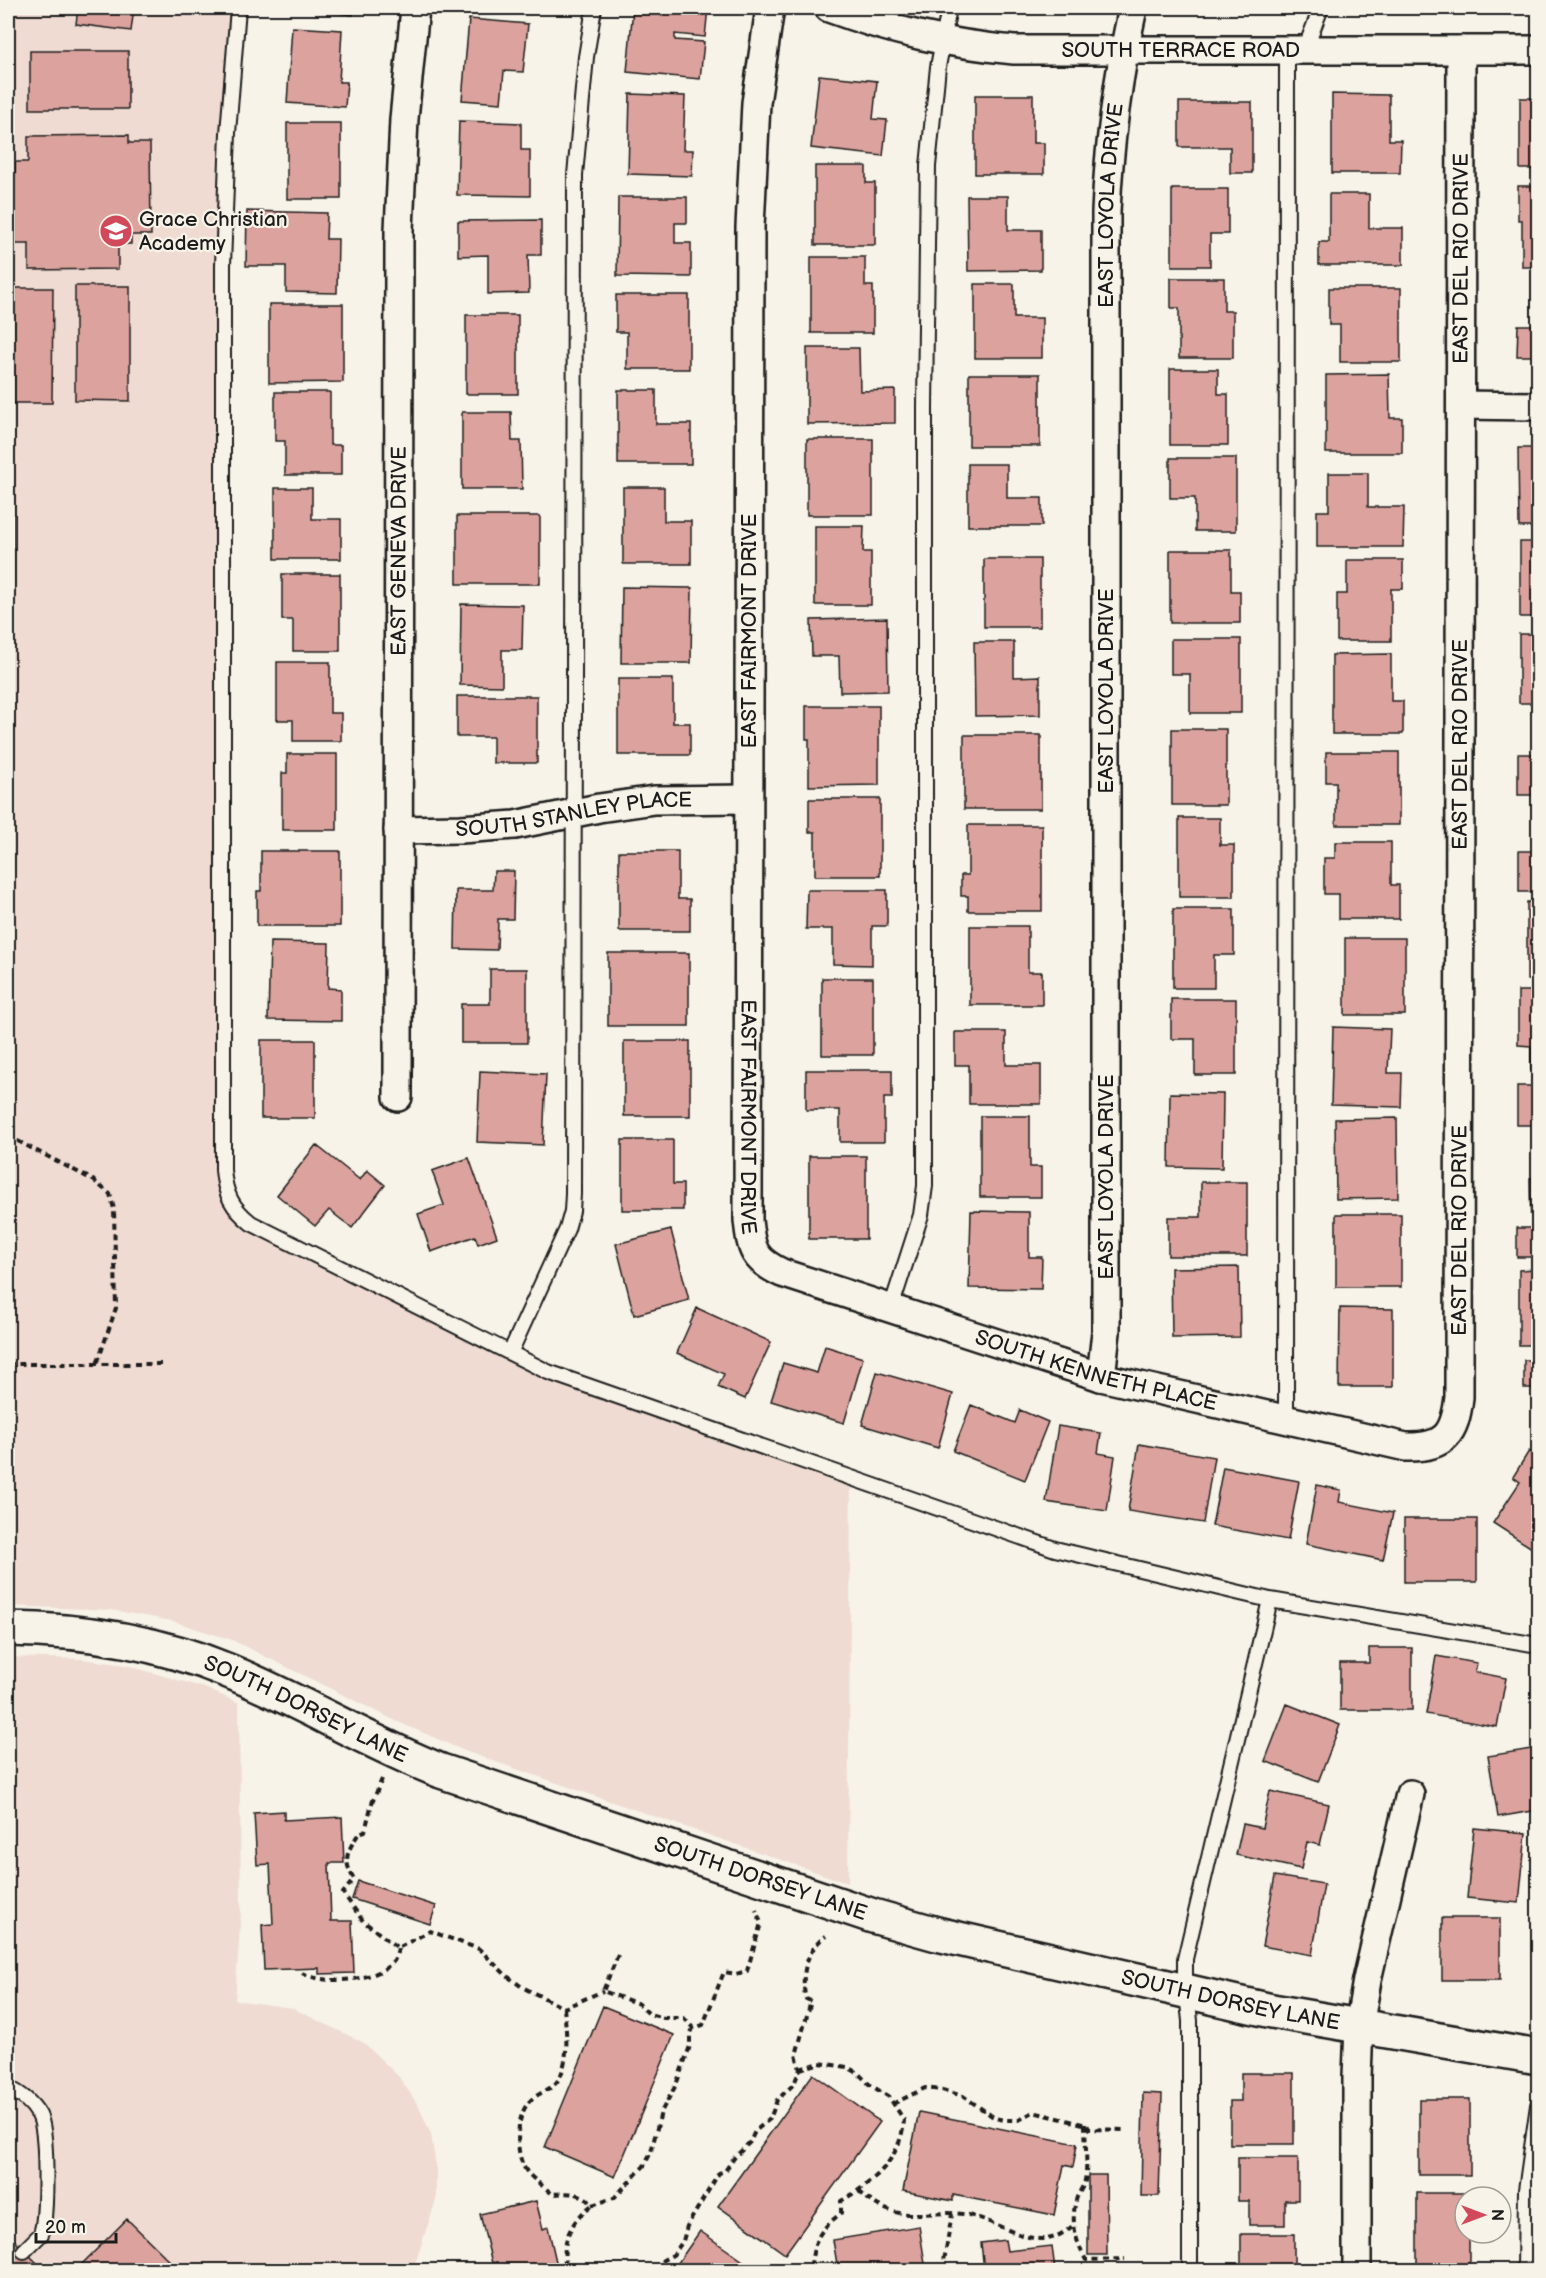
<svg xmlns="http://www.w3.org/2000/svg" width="1546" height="2278" font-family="'Balsamiq Sans',sans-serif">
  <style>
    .built { fill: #efdbd2 }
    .building { fill: #dca29d; stroke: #1c1c1c; stroke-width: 1.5 }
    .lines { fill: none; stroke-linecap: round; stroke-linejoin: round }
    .service-casing { stroke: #1c1c1c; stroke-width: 18 }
    .minor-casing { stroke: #1c1c1c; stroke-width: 32 }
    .tertiary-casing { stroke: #1c1c1c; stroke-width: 38 }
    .path { stroke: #1c1c1c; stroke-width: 4; stroke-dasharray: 6 4.5; stroke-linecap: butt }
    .service { stroke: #f7f3e8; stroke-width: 14 }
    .minor { stroke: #f7f3e8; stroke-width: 27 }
    .tertiary { stroke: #f7f3e8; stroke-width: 33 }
    .labels { text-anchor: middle; stroke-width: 4.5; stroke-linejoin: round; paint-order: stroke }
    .street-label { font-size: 21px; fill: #1c1c1c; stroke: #f7f3e8 }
    .poi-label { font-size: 21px; fill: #1c1c1c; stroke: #f7f3e8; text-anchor: start }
  </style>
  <rect width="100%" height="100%" fill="#f7f3e8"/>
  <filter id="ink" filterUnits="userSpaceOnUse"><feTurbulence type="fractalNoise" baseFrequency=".0167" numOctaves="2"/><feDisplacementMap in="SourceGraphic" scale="12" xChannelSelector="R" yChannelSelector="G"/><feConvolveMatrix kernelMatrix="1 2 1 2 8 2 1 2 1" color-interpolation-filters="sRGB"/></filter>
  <g filter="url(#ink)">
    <!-- built -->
    <path class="built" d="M8,8H238L228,133L223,1170L238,1213L548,1372L851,1478L848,1883L467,1752L396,1721L232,1640L172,1621L112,1610L8,1606Z
      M8,1657L82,1659L126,1665L205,1688L239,1703L241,1912L235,2000L292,2008L364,2043L399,2077L418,2105L431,2134L436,2167V2200L413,2270H8Z"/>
    <!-- building -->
    <path class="building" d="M78,8H134L131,31L76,24Z
      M290,8H354L353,15Z
      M496,8H541V11Z
      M633,8H708L705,37L675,34V40L704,42L700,79L627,72Z
      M469,19L528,24L523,72L504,71L501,103L462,100Z
      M292,27L342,30L339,82H347L345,107L287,103Z
      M30,51H128V109H30Z
      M819,75L877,81L873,119L887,120L883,156L811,148Z
      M630,94L685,96L683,150H693L692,176L628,174Z
      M1332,94L1389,95V140H1401L1400,173H1332Z
      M975,95H1033V143H1044V174H975Z
      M1520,98H1538V169H1520Z
      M1179,102H1252V173H1230V147H1179Z
      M459,121L521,123V150H530V196L457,195Z
      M287,123H341V199H287Z
      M129,135V143H150L151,235H131V244H118V269L29,270V244H15V235H8V173H15V162H28V136Z
      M815,166H866V183H875V245H815Z
      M1518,186H1538V267H1522V220H1518Z
      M1172,189H1228V234H1210V266H1172Z
      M1329,194H1369V228H1403V265H1319V242H1329Z
      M967,196H1008V230H1041V270L968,271Z
      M618,197H687V223H675V243H691V277L617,276Z
      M247,211L327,213L326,239H338L337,293L286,292V266H246Z
      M541,220V255H528L529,293L488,294V255L458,256V221Z
      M811,257H865V286H873V333H811Z
      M1171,278H1224V311H1233V358H1179V308H1171Z
      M1537,282L1538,356H1517L1518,325H1537Z
      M975,284H1014V318H1042V358H975Z
      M75,286H130V401L75,400Z
      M8,288H53L52,403H8Z
      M1329,288H1401V362H1340V325H1329Z
      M616,295H689V369H627V332H616Z
      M269,304H343V382L269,383Z
      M466,315H518V394H466Z
      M807,348H859L860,391L895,390V423L807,424Z
      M1170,369H1218V394H1228V445H1170Z
      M969,374H1040V446H969Z
      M1389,374L1390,418H1402V453H1326V375Z
      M618,390H656V424H691V464H618Z
      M275,392H330V445H341V475H285V441H275Z
      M462,412H511L512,441H521L522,489H462Z
      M807,439H873V515H807Z
      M1518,448H1538V527H1519Z
      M1170,458H1236V531H1195V498H1170Z
      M968,464H1007V498H1042V526H968Z
      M8,473L13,474V622L8,623Z
      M1329,473H1368V507H1404L1403,547H1317V511H1329Z
      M623,487H664V521H691V564H623Z
      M275,488H312V519H341V559H275Z
      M457,516H540V584H457Z
      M815,526H864L863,552H871V605H815Z
      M1520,542H1538V617H1520Z
      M1170,550H1231V591H1240V623H1170Z
      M984,559H1040V627H984Z
      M1347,560H1403V589H1391V641H1337V594H1347Z
      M282,574H340V651H293V620H282Z
      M622,587L692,588L691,663H621Z
      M461,604L523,605L522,650H502V686L460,685Z
      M887,618L888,691L840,692L839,656H812L811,620Z
      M1519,634H1538V703H1519Z
      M1171,639H1241V713H1190V674H1171Z
      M974,642H1014V677L1040,676V715L975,716Z
      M1391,654V701H1403V734H1332V655Z
      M277,662H330V713H341V741H293V720H277Z
      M618,679H673V723H690V755H618Z
      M457,696H537V763H493V737H457Z
      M806,706H879V785L809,786V739H806Z
      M1172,729H1226V805H1172Z
      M964,735H1041V809H964Z
      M1326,752H1399V825H1336V782H1326Z
      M287,754H337V830H282V773H287Z
      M1518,754H1538V795H1518Z
      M809,799H880V876H815V832H809Z
      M1179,818H1220V845H1234V897H1179Z
      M968,825H1042V911H968V896H961V875H968Z
      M1335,842H1391V885H1399V919H1339V894H1324V858H1335Z
      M261,851H340V926H257V891H261Z
      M619,851H678V899H690V931H619Z
      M1519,851H1538V892H1519Z
      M494,871H514L513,919H498L497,950L455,949L456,890H493Z
      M807,890H887V926H872V965L833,964V929H806Z
      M1527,902H1538V980H1527Z
      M1173,909H1234V955H1214V988H1173Z
      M970,926H1028V972H1042V1005H970Z
      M1345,938H1405V1015H1345Z
      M270,942L329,943L328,988L341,989V1021L268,1020Z
      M608,953H689V1026H608Z
      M490,969H527V1043H461V1004H490Z
      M822,978H873V1055H822Z
      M1518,991H1538V1070H1531V1046L1518,1045Z
      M1171,999H1236V1075H1195V1039H1171Z
      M1333,1027L1390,1029L1388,1073H1402L1401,1107L1331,1105Z
      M955,1032H1006V1065H1041V1104H969V1065H955Z
      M261,1040H315V1118H261Z
      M624,1041H690V1116H624Z
      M806,1070H892V1098H884V1142H840V1110H806Z
      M480,1071L546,1074L543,1145L477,1142Z
      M1517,1086H1538V1125H1517Z
      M1170,1093L1223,1094L1222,1168L1169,1167Z
      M980,1116H1030V1167H1041V1197H980Z
      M1397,1118L1398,1198L1336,1199L1335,1119Z
      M622,1140H673V1184H683V1210H622Z
      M316,1145L360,1180L367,1170L385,1185L352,1228L329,1210L315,1226L277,1195Z
      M809,1156H866V1239H809Z
      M469,1158L497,1237L478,1244L475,1236L431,1252L418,1214L444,1205L432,1171Z
      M1530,1178H1538V1257H1517V1228H1531Z
      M1201,1182H1247V1256H1168V1217H1201Z
      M971,1211L1029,1212V1257H1042L1041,1289L969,1288Z
      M1336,1214H1401V1287H1336Z
      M671,1230L689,1300L634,1315L616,1244Z
      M1239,1267L1240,1337L1172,1338L1171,1268Z
      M1538,1269V1345H1519V1270Z
      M697,1308L771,1342L745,1399L718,1387L724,1374L677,1353Z
      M1340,1308L1393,1309V1387H1339Z
      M825,1346L863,1358L844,1423L771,1401L783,1363L817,1373Z
      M1524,1360H1538V1439H1534V1388H1524Z
      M877,1372L953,1394L938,1448L862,1425Z
      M971,1405L1015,1423L1020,1410L1048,1422L1025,1480L953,1451Z
      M1058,1426L1101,1433L1098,1453L1115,1456L1107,1511L1046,1502Z
      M1139,1444L1214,1457L1203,1523L1128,1511Z
      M1529,1451L1538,1457V1552L1493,1523L1520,1482L1513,1477Z
      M1223,1467L1299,1481L1288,1540L1212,1526Z
      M1317,1485L1341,1490L1339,1502L1393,1513L1383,1560L1306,1544Z
      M1404,1519H1477V1582H1404Z
      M1369,1648H1412V1710H1340V1663H1369Z
      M1436,1656L1477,1663L1475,1672L1506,1678L1497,1727L1426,1714Z
      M1287,1704L1340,1725L1318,1782L1265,1761Z
      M1538,1748V1810L1498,1817L1488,1756Z
      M1270,1791L1329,1804L1320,1845L1307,1842L1301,1869L1236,1855L1243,1824L1262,1828Z
      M284,1811V1820L342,1817L344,1863H329L331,1921H352L354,1973L319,1974V1968L264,1970L262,1925L273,1924L270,1864L257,1865L254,1813Z
      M1474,1828L1526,1833L1519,1903L1467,1898Z
      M1275,1876L1324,1884L1312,1955L1262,1946Z
      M358,1881L436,1906L430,1924L352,1899Z
      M1442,1918H1500V1980H1442Z
      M603,2006L674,2035L615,2177L545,2147Z
      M1241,2073H1294V2144H1230V2101H1241Z
      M813,2074L880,2122L785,2254L718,2206Z
      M1143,2093L1162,2094L1159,2196H1141Z
      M1419,2099H1470V2175H1419Z
      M919,2112L1077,2144L1073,2167L1064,2165L1054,2215L953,2195V2201L903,2191Z
      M1238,2158H1298V2200H1285V2225H1249V2201H1238Z
      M1088,2175H1106L1107,2255H1088Z
      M1417,2193H1470V2197H1465V2233H1469V2264H1417Z
      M536,2201L543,2229L548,2227L558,2270H499L497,2262L492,2263L480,2214Z
      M127,2219L179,2270H76Z
      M919,2226L926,2270H838L833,2240Z
      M700,2231L756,2270H673Z
      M8,2234L44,2270H8Z
      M1241,2234H1294V2270H1241Z
      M1005,2240L1007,2251L1052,2246L1055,2270H984L981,2243Z"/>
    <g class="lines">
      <defs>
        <path id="service" d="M238,8L228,133L223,265V1170C225,1194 232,1208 251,1223L548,1372L1055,1549L1270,1600L1538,1645
          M1305,49L1321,8
          M891,1308L921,1215L925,1186V407L928,166L938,67L949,8
          M510,1353L567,1229L572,1211L573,1194L575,175L586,57L594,8
          M1286,1418L1287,49
          M8,2088C20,2093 32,2103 39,2115C48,2132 46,2205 43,2226L41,2234L24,2251
          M1190,2270V2021L1185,1976V1959L1270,1600
          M1525,2270L1526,2190L1538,2105"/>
        <g id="minor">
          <path id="s1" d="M770,8L756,103L750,227L748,1220C751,1250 754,1260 782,1273L1101,1377L1406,1447C1445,1448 1455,1434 1459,1397L1461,50"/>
          <path id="s2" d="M829,8C892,31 947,44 1014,50H1538"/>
          <path d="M1461,405L1538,406"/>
          <path id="s3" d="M398,830L461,829L515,825L599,808L654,800L748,799"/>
          <path id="s4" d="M398,1097L399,230L404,119L415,8"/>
          <path id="s5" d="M1101,1377L1106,1332V212C1109,142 1118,76 1133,8"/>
          <path d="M1357,2270V2076L1359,2027L1367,1980L1410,1794"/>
        </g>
        <g id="tertiary">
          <path id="s6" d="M8,1629C83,1630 156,1641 226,1670C300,1700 367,1742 441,1771L873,1916L937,1934L1272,2011L1538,2057"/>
        </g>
      </defs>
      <!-- service casing -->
      <use href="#service" class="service-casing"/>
      <!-- minor casing -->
      <use href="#minor" class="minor-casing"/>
      <!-- tertiary casing -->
      <use href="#tertiary" class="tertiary-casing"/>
      <!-- path -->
      <path class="path" d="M8,1136L93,1180L110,1194L114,1209L116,1308L97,1364
        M8,1364H164
        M382,1779L372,1803L365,1831L359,1833C347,1852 342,1859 354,1879L343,1893L363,1921L398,1948L430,1931L479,1949L507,1976L522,1987L564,2008L603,1991
        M618,1955L603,1991L639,2004L649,2014L664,2018H684L693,2028L703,2025L724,1972L736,1974L747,1971L761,1923L756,1910
        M302,1973C324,1985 375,1982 393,1962C396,1959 397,1952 398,1948
        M564,2008C566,2029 569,2051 562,2072C556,2090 544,2089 532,2099C516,2112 515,2148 523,2165C527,2176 544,2186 552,2194C566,2193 584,2191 592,2205C569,2223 561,2242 566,2270
        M800,2069L820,2063L847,2067L858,2073L869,2084L889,2097L904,2120C901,2159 873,2183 841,2201V2213C820,2230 815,2237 811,2264L815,2270
        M893,2104L925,2088L942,2090L963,2096L995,2118L1004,2120H1019L1033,2112L1087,2125L1089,2129L1126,2130
        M1085,2124C1085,2140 1088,2165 1085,2180C1084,2186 1079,2192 1077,2197C1070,2219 1075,2241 1086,2260L1125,2259
        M859,2191C869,2201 880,2208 894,2212C917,2217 940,2211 963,2214C988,2217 1021,2241 1046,2239C1057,2238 1066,2231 1074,2225
        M592,2205L614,2198L644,2166L651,2152L661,2112L676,2085L690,2046V2036L693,2028
        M655,2270L663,2260L673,2255L683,2241L687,2226L719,2173L725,2171L734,2158L750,2142L755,2131L770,2119L777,2100L794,2084L800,2069L796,2055L811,2001L806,1999C800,1977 806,1949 826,1936
        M944,2270V2261L952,2214"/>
      <!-- service -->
      <use href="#service" class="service"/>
      <!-- minor -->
      <use href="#minor" class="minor"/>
      <!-- tertiary -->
      <use href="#tertiary" class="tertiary"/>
    </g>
  </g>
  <!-- icons -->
  <defs>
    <symbol id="school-disc" viewBox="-11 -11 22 22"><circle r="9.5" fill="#d1495b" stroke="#f7f3e8"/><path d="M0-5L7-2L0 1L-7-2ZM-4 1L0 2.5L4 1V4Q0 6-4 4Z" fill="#fff"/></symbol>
  </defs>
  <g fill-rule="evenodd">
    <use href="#school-disc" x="97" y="212" width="38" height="38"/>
  </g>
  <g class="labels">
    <!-- street labels -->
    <g class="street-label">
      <text dy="7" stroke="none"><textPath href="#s2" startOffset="357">SOUTH TERRACE ROAD</textPath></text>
      <text dy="7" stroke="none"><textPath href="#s5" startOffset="1172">EAST LOYOLA DRIVE</textPath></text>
      <text dy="7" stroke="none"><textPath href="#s1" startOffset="3152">EAST DEL RIO DRIVE</textPath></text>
      <text dy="7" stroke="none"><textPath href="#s4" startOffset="546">EAST GENEVA DRIVE</textPath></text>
      <text transform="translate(749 631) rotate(-90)" y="7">EAST FAIRMONT DRIVE</text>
      <text transform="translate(1106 691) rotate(-90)" y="7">EAST LOYOLA DRIVE</text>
      <text dy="7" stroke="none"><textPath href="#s1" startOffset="2666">EAST DEL RIO DRIVE</textPath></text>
      <text dy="7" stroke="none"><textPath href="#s3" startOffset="177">SOUTH STANLEY PLACE</textPath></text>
      <text dy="7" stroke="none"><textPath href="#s1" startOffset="1110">EAST FAIRMONT DRIVE</textPath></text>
      <text transform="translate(1106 1177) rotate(-90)" y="7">EAST LOYOLA DRIVE</text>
      <text dy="7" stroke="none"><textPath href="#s1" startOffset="2180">EAST DEL RIO DRIVE</textPath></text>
      <text dy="7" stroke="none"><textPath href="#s1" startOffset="1610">SOUTH KENNETH PLACE</textPath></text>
      <text dy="7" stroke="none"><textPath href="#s6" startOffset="312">SOUTH DORSEY LANE</textPath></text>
      <text dy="7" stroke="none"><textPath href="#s6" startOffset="798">SOUTH DORSEY LANE</textPath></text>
      <text dy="7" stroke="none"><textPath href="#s6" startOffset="1284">SOUTH DORSEY LANE</textPath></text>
    </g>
    <!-- poi labels -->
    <g class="poi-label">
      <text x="139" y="226">Grace Christian<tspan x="139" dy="24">Academy</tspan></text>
    </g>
  </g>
  <!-- margin -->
  <rect width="1546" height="2278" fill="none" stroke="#f7f3e8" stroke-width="30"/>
  <rect x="15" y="15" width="1516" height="2248" fill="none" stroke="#1c1c1c" stroke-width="2" filter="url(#ink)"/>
  <!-- north arrow -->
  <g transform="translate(1483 2215) rotate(90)"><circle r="28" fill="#f7f3e8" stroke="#9f9d96" stroke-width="1.5"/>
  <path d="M0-4.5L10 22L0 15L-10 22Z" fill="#d1495b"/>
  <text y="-9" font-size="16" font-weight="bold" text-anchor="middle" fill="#1c1c1c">N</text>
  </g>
  <!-- scale -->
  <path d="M36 2233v9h80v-9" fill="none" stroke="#1c1c1c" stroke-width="3"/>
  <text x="45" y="2233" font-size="18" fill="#1c1c1c" stroke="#f7f3e8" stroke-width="4.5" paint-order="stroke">20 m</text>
</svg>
